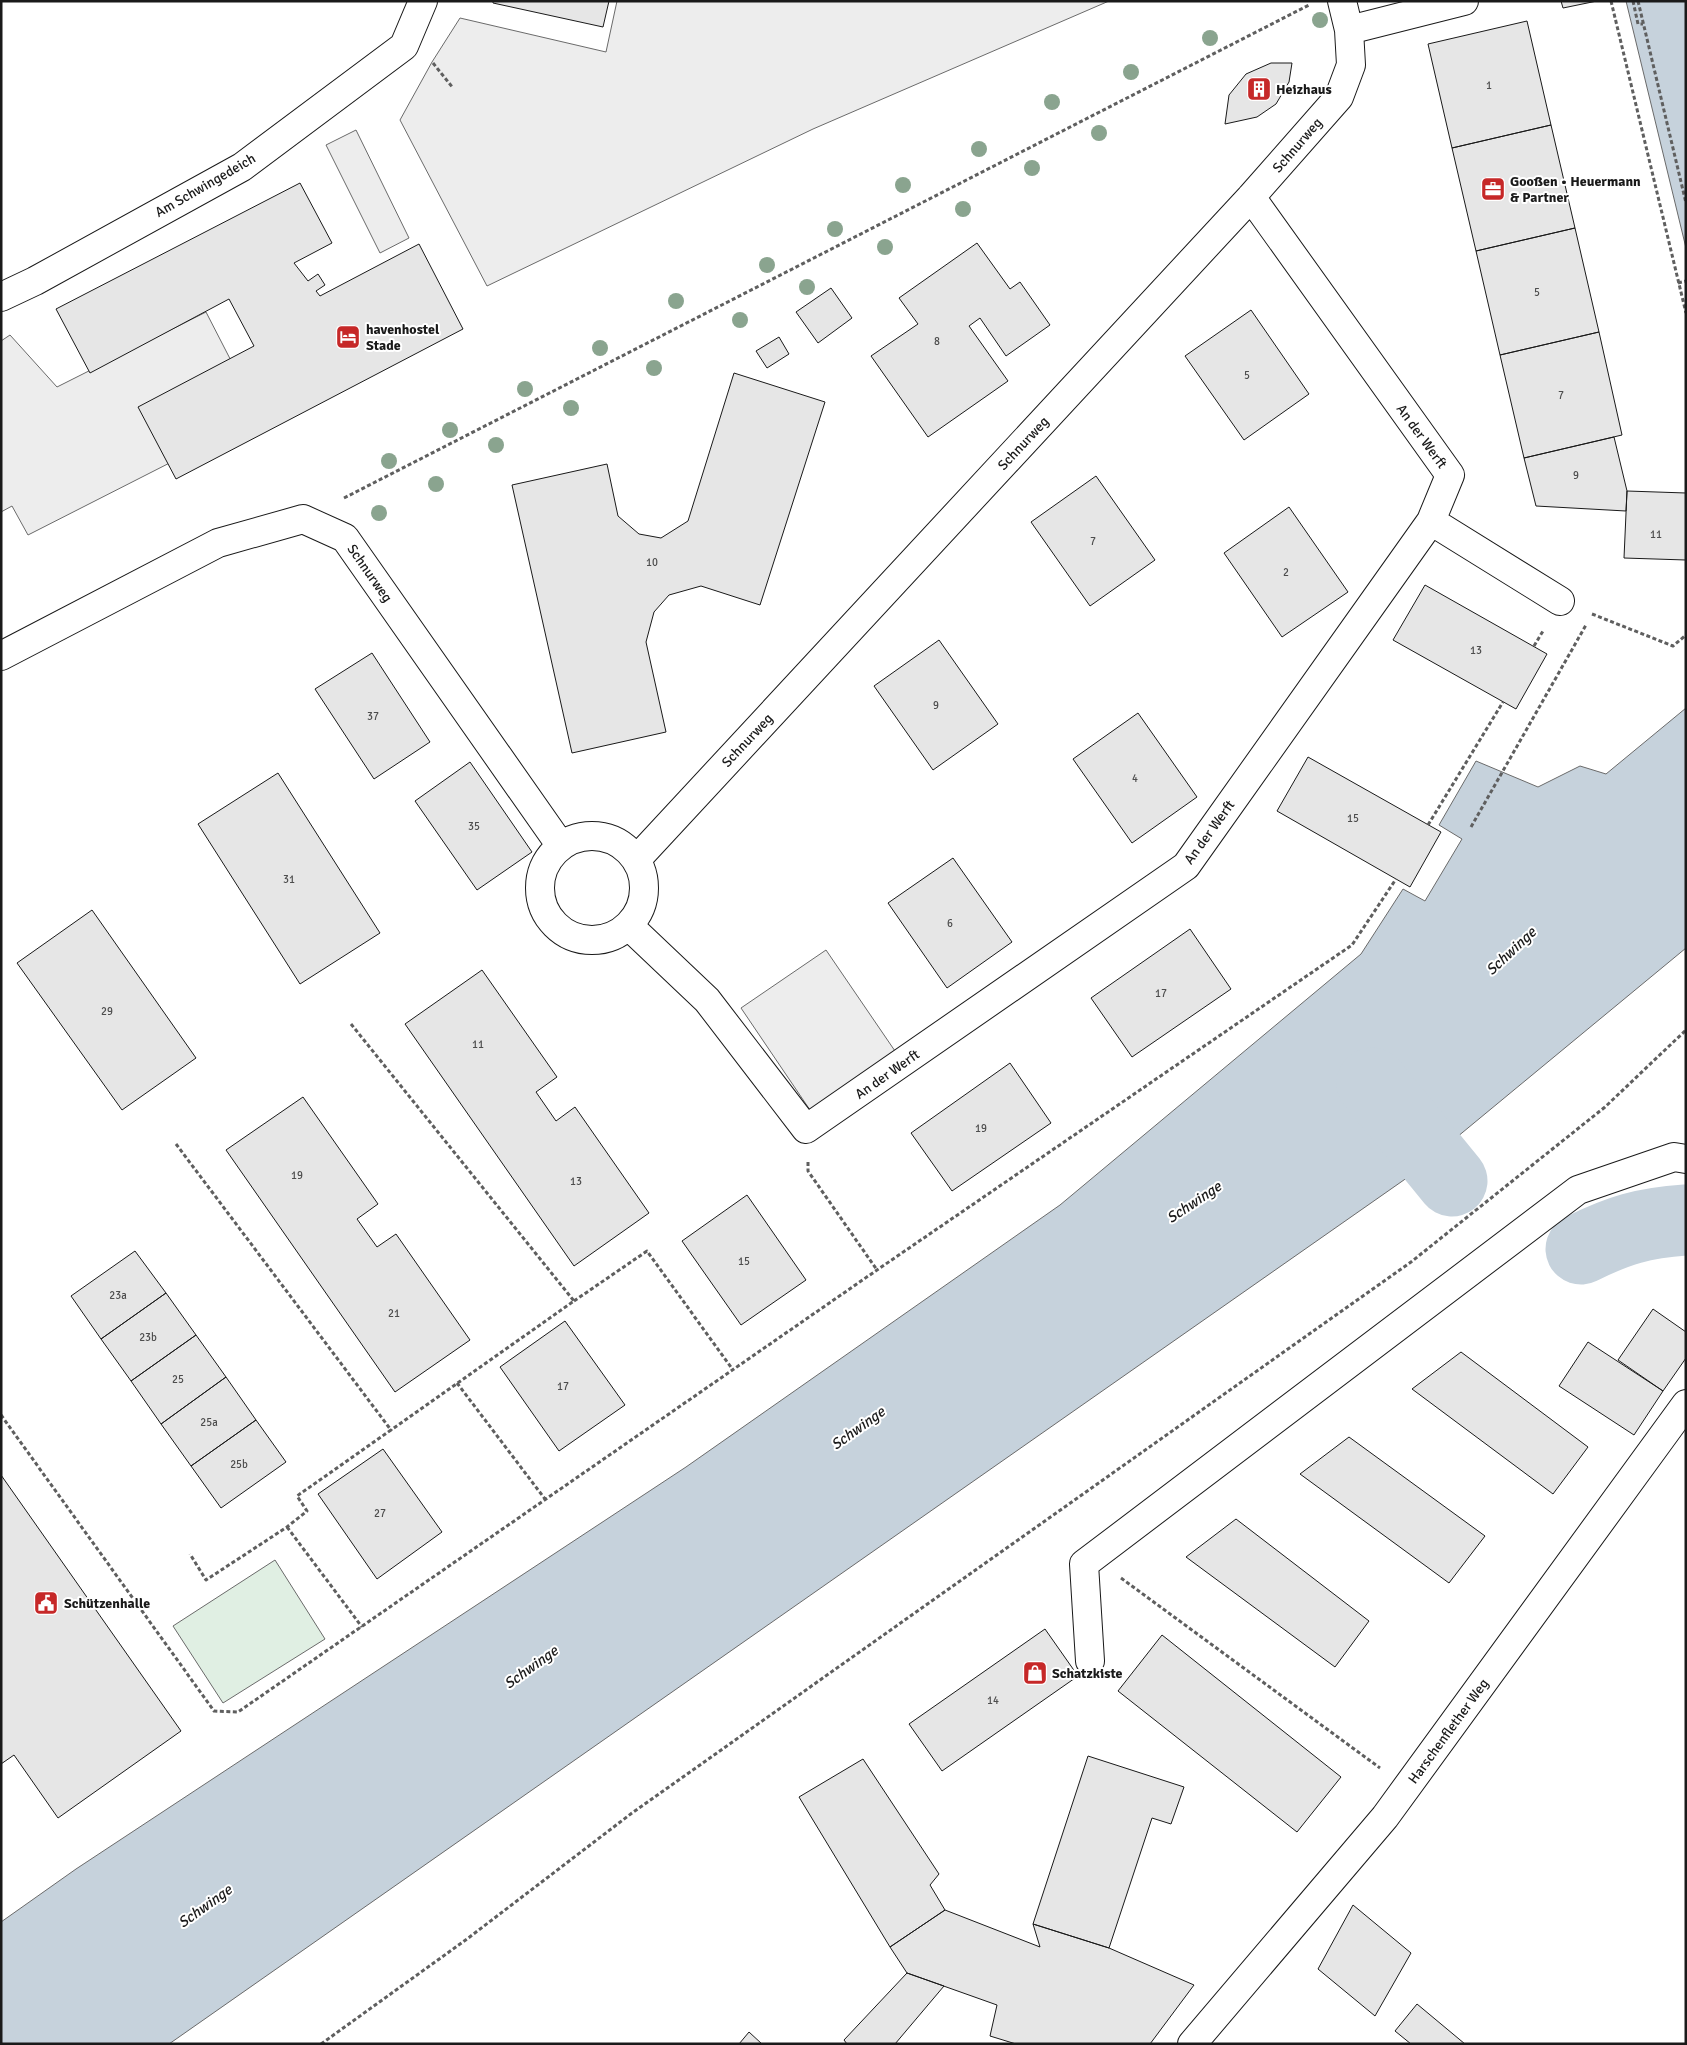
<svg xmlns="http://www.w3.org/2000/svg" width="1687" height="2045" font-family="Signika,sans-serif">
  <style>
    .green { fill: #e0efe3; stroke: #6a6a6a }
    .parking { fill: #ededed; stroke: #6a6a6a }
    .water { fill: #c6d2dc; stroke: #6a6a6a }
    .lines { fill: none; stroke-linecap: round; stroke-linejoin: round }
    .river { stroke: #c6d2dc; stroke-width: 71 }
    .building { fill: #e6e6e6; stroke: #1a1a1a }
    .minor-casing { stroke: #1a1a1a; stroke-width: 30 }
    .path { stroke: #5f5f5f; stroke-width: 3; stroke-dasharray: 4 2.5; stroke-linecap: butt }
    .minor { stroke: #fff; stroke-width: 28 }
    .tree { fill: #8aa48f }
    .labels { text-anchor: middle; stroke-width: 4; stroke-linejoin: round; paint-order: stroke }
    .number-label { font-size: 11px; fill: #4d4d4d }
    .poi-label { font-size: 14px; font-weight: bold; fill: #1a1a1a; stroke: #fff; text-anchor: start }
    .street-label { font-size: 14px; fill: #1a1a1a; stroke: #fff }
    .water-label { font-size: 15px; font-style: italic; fill: #1a1a1a; stroke: #fff }
  </style>
  <rect width="100%" height="100%" fill="#fff"/>
  <!-- green -->
  <path class="green" d="M275,1560L325,1639L223,1703L173,1626Z"/>
  <!-- parking -->
  <path class="parking" d="M617,1H1109L813,129L487,286L400,120L432,62L460,18L606,52Z
    M356,130L409,238L380,253L326,145Z
    M206,312L260,417L28,535L12,506L1,512V341L10,335L57,387Z
    M826,950L895,1051L810,1110L741,1008Z"/>
  <!-- water -->
  <path class="water" d="M1626,1H1686V248Z
    M1686,708V948L1411,1175L169,2044H1V1922L76,1869L686,1467L1060,1205L1361,954L1403,889L1425,901L1462,839L1439,825L1476,761L1538,787L1580,766L1606,774Z"/>
  <g class="lines">
    <!-- river -->
    <path class="river" d="M1372,1083L1452,1181
      M1581,1249C1619,1230 1643,1223 1686,1220"/>
  </g>
  <!-- building -->
  <path class="building" d="M493,1H609L603,27L493,3Z
    M1561,1H1597L1563,8Z
    M1527,21L1551,125L1452,148L1428,44Z
    M1271,63H1292L1289,82L1276,104L1257,117L1225,124L1229,95L1246,74Z
    M1551,125L1575,228L1476,251L1452,148Z
    M300,183L332,243L294,263L308,281L318,274L325,285L316,291L320,296L419,244L463,329L176,479L138,407L254,346L229,299L90,373L56,309Z
    M1575,228L1599,332L1500,355L1476,251Z
    M977,243L1010,289L1020,282L1050,325L1006,356L980,318L969,326L1008,381L928,437L871,356L918,324L899,298Z
    M831,288L852,318L818,343L796,312Z
    M1251,310L1309,394L1244,440L1185,356Z
    M1599,332L1622,435L1524,458L1500,355Z
    M779,337L789,354L767,368L756,351Z
    M734,373L825,402L760,605L701,586L669,595L654,612L646,642L666,732L572,753L512,485L607,464L618,516L639,534L661,538L688,521Z
    M1614,437L1627,491L1626,511L1536,506L1524,458Z
    M1096,476L1155,560L1090,606L1031,522Z
    M1627,491L1686,493V560L1624,558Z
    M1289,507L1348,592L1282,637L1224,553Z
    M1425,585L1547,654L1516,709L1393,640Z
    M939,640L998,724L933,770L874,686Z
    M372,653L430,742L374,779L315,689Z
    M1138,713L1197,797L1132,843L1073,759Z
    M1308,757L1441,832L1410,887L1277,811Z
    M470,762L532,852L477,890L415,801Z
    M278,773L380,933L300,984L198,824Z
    M953,858L1012,942L947,988L888,903Z
    M92,910L196,1058L122,1110L17,963Z
    M1190,929L1231,989L1132,1057L1091,998Z
    M482,970L557,1077L536,1092L556,1121L575,1107L649,1213L574,1266L405,1024Z
    M1010,1063L1051,1123L952,1191L911,1133Z
    M303,1097L378,1204L357,1219L377,1247L396,1234L470,1340L395,1392L226,1150Z
    M747,1195L806,1280L741,1325L682,1241Z
    M135,1251L166,1293L101,1339L71,1296Z
    M166,1293L196,1335L131,1381L101,1339Z
    M1653,1309L1686,1332V1358L1663,1391L1618,1360Z
    M565,1321L625,1405L559,1451L500,1367Z
    M196,1335L226,1377L161,1424L131,1381Z
    M1588,1342L1663,1391L1634,1435L1559,1386Z
    M1461,1352L1588,1447L1553,1494L1412,1389Z
    M226,1377L256,1420L191,1466L161,1424Z
    M256,1420L286,1462L221,1508L191,1466Z
    M1349,1437L1485,1536L1449,1583L1300,1474Z
    M383,1449L442,1532L377,1579L318,1494Z
    M1,1475L181,1731L58,1818L14,1755L1,1764Z
    M1236,1519L1369,1621L1335,1667L1186,1557Z
    M1045,1629L1078,1676L942,1771L909,1724Z
    M1162,1635L1341,1777L1297,1832L1118,1691Z
    M1088,1756L1184,1787L1171,1824L1152,1818L1109,1948L1033,1924Z
    M863,1759L939,1874L930,1885L945,1910L890,1947L799,1797Z
    M1353,1905L1411,1953L1375,2016L1318,1969Z
    M945,1910L1040,1947L1033,1924L1109,1948L1194,1985L1150,2044H1016L990,2036L997,2005L907,1973L890,1947Z
    M907,1973L944,1986L895,2044H847L844,2040Z
    M1417,2004L1465,2044H1411L1395,2031Z
    M749,2032L762,2044H739Z"/>
  <g class="lines">
    <defs>
      <path id="minor" d="M1349,30L1464,1
        M1,297L35,281L242,167L404,46L423,1
        M1431,521L1560,601
        M1,656L218,543L303,519L345,538L561,846
        M540 888a52 52 0 1 1 104 0a52 52 0 1 1-104 0Z
        M636,860L1251,197L1339,97L1351,65L1349,30L1342,1
        M629,926L707,1000L806,1129L1186,866L1431,521L1450,475L1251,197
        M1090,1661L1084,1564L1578,1190L1674,1157L1686,1159
        M1192,2044L1385,1817L1686,1404"/>
    </defs>
    <!-- minor casing -->
    <use href="#minor" class="minor-casing"/>
    <!-- path -->
    <path class="path" d="M1611,1L1686,313
      M1633,1L1638,24H1643
      M1638,1L1686,203
      M433,63L453,88
      M1678,283L1686,281
      M344,498L1309,5
      M1592,614L1673,646L1686,635
      M1534,646L1543,631
      M1428,825L1503,702
      M1471,827L1586,625
      M351,1024L574,1301L391,1430
      M176,1144L391,1430L297,1496L307,1511L287,1527L206,1580L190,1554
      M808,1162V1171L877,1270
      M574,1301L647,1251L733,1370
      M457,1383L545,1499
      M1,1415L214,1711L238,1712L877,1270L1352,945L1396,879
      M287,1527L362,1627
      M1121,1578L1380,1768
      M321,2044L467,1939L632,1813L1411,1262L1605,1107L1686,1030"/>
    <!-- minor -->
    <use href="#minor" class="minor"/>
  </g>
  <!-- trees -->
  <g class="tree">
    <circle cx="1320" cy="20" r="8"/>
    <circle cx="1210" cy="38" r="8"/>
    <circle cx="1131" cy="72" r="8"/>
    <circle cx="1052" cy="102" r="8"/>
    <circle cx="1099" cy="133" r="8"/>
    <circle cx="979" cy="149" r="8"/>
    <circle cx="1032" cy="168" r="8"/>
    <circle cx="903" cy="185" r="8"/>
    <circle cx="963" cy="209" r="8"/>
    <circle cx="835" cy="229" r="8"/>
    <circle cx="885" cy="247" r="8"/>
    <circle cx="767" cy="265" r="8"/>
    <circle cx="807" cy="287" r="8"/>
    <circle cx="676" cy="301" r="8"/>
    <circle cx="740" cy="320" r="8"/>
    <circle cx="600" cy="348" r="8"/>
    <circle cx="654" cy="368" r="8"/>
    <circle cx="525" cy="389" r="8"/>
    <circle cx="571" cy="408" r="8"/>
    <circle cx="450" cy="430" r="8"/>
    <circle cx="496" cy="445" r="8"/>
    <circle cx="389" cy="461" r="8"/>
    <circle cx="436" cy="484" r="8"/>
    <circle cx="379" cy="513" r="8"/>
  </g>
  <!-- icons -->
  <defs>
    <symbol id="building-square" viewBox="-11 -11 22 22"><rect x="-9" y="-9" width="18" height="18" rx="4" fill="#c62828" stroke="#fff"/><path d="M-4-6H4V6H1V3H-1V6H-4ZM-2.5-4.3h1.7v1.8h-1.7ZM.8-4.3h1.7v1.8H.8ZM-2.5-1h1.7V.8h-1.7ZM.8-1h1.7V.8H.8Z" fill="#fff"/></symbol>
    <symbol id="office-square" viewBox="-11 -11 22 22"><rect x="-9" y="-9" width="18" height="18" rx="4" fill="#c62828" stroke="#fff"/><path d="M-6-3h4V-5.5h4V-3h4V5H-6ZM-1-4.5V-3h2v-1.5ZM-6 0V1H6V0Z" fill="#fff"/></symbol>
    <symbol id="hotel-square" viewBox="-11 -11 22 22"><rect x="-9" y="-9" width="18" height="18" rx="4" fill="#c62828" stroke="#fff"/><path d="M-6-4.5h1.5V1H6V5H4.5V3h-9V5H-6ZM-4 0a1.8 1.8 0 1 1 3.6 0ZM.5 0V-2.5h3Q6-2.5 6 0Z" fill="#fff"/></symbol>
    <symbol id="civic-square" viewBox="-11 -11 22 22"><rect x="-9" y="-9" width="18" height="18" rx="4" fill="#c62828" stroke="#fff"/><path d="M-.6-6.5H3V-4.5H.6V-3L4-1V1h2V6H-6V1h2V-1L-.6-3ZM-1.2 2.5V6h2.4V2.5Z" fill="#fff"/></symbol>
    <symbol id="shop-square" viewBox="-11 -11 22 22"><rect x="-9" y="-9" width="18" height="18" rx="4" fill="#c62828" stroke="#fff"/><path d="M-5-2.5h2.3a2.7 3.5 0 0 1 5.4 0H5L5.5 6h-11ZM-1.5-2.5h3a1.5 2.3 0 0 0-3 0Z" fill="#fff"/></symbol>
  </defs>
  <g fill-rule="evenodd">
    <use href="#building-square" x="1245" y="75" width="28" height="28"/>
    <use href="#office-square" x="1479" y="175" width="28" height="28"/>
    <use href="#hotel-square" x="334" y="323" width="28" height="28"/>
    <use href="#civic-square" x="32" y="1589" width="28" height="28"/>
    <use href="#shop-square" x="1021" y="1659" width="28" height="28"/>
  </g>
  <g class="labels">
    <!-- number labels -->
    <g class="number-label">
      <text x="1489" y="89">1</text>
      <text x="1537" y="296">5</text>
      <text x="937" y="345">8</text>
      <text x="1247" y="379">5</text>
      <text x="1561" y="399">7</text>
      <text x="1576" y="479">9</text>
      <text x="1656" y="538">11</text>
      <text x="1093" y="545">7</text>
      <text x="652" y="566">10</text>
      <text x="1286" y="576">2</text>
      <text x="1476" y="654">13</text>
      <text x="936" y="709">9</text>
      <text x="373" y="720">37</text>
      <text x="1135" y="782">4</text>
      <text x="1353" y="822">15</text>
      <text x="474" y="830">35</text>
      <text x="289" y="883">31</text>
      <text x="950" y="927">6</text>
      <text x="1161" y="997">17</text>
      <text x="107" y="1015">29</text>
      <text x="478" y="1048">11</text>
      <text x="981" y="1132">19</text>
      <text x="297" y="1179">19</text>
      <text x="576" y="1185">13</text>
      <text x="744" y="1265">15</text>
      <text x="118" y="1299">23a</text>
      <text x="394" y="1317">21</text>
      <text x="148" y="1341">23b</text>
      <text x="178" y="1383">25</text>
      <text x="563" y="1390">17</text>
      <text x="209" y="1426">25a</text>
      <text x="239" y="1468">25b</text>
      <text x="380" y="1517">27</text>
      <text x="993" y="1704">14</text>
    </g>
    <!-- poi labels -->
    <g class="poi-label">
      <text x="1276" y="94">Heizhaus</text>
      <text x="1510" y="186">Gooßen • Heuermann<tspan x="1510" dy="16">&amp; Partner</tspan></text>
      <text x="366" y="334">havenhostel<tspan x="366" dy="16">Stade</tspan></text>
      <text x="64" y="1608">Schützenhalle</text>
      <text x="1052" y="1678">Schatzkiste</text>
    </g>
    <!-- street labels -->
    <g class="street-label">
      <text transform="translate(1297 145) rotate(-49)" y="5">Schnurweg</text>
      <text transform="translate(205 185) rotate(-30)" y="5">Am Schwingedeich</text>
      <text transform="translate(1422 436) rotate(54)" y="5">An der Werft</text>
      <text transform="translate(1023 443) rotate(-47)" y="5">Schnurweg</text>
      <text transform="translate(370 573) rotate(55)" y="5">Schnurweg</text>
      <text transform="translate(747 740) rotate(-47)" y="5">Schnurweg</text>
      <text transform="translate(1209 832) rotate(-54)" y="5">An der Werft</text>
      <text transform="translate(887 1074) rotate(-35)" y="5">An der Werft</text>
      <text transform="translate(1448 1731) rotate(-54)" y="5">Harschenflether Weg</text>
    </g>
    <!-- water labels -->
    <g class="water-label">
      <text transform="translate(1511 951) rotate(-43)" y="5">Schwinge</text>
      <text transform="translate(1194 1202) rotate(-34)" y="5">Schwinge</text>
      <text transform="translate(858 1428) rotate(-36)" y="5">Schwinge</text>
      <text transform="translate(531 1667) rotate(-36)" y="5">Schwinge</text>
      <text transform="translate(205 1906) rotate(-36)" y="5">Schwinge</text>
    </g>
  </g>
  <!-- border -->
  <rect width="1687" height="2045" fill="none" stroke="#1a1a1a" stroke-width="5"/>
</svg>
